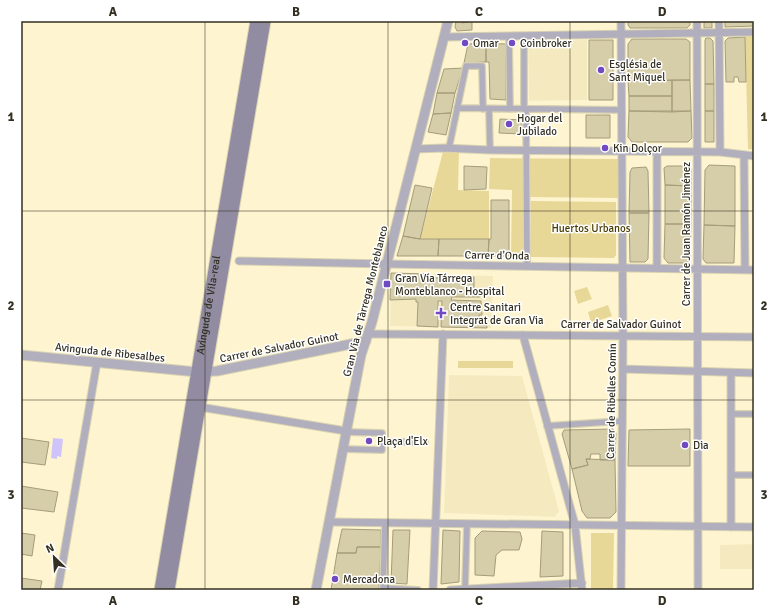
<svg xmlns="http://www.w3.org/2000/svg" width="775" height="611" font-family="Signika,sans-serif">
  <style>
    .built { fill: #f5eabf }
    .green { fill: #e8d897 }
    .water { fill: #cfc4f9 }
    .building { fill: #d6cda9; stroke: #a59c7a }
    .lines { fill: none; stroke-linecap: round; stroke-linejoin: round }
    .pedestrian-casing { stroke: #d9d2b1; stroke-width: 8 }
    .minor-casing { stroke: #d9d2b1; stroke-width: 9 }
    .tertiary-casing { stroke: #d9d2b1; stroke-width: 11 }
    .secondary-casing { stroke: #d9d2b1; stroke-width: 13 }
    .pedestrian { stroke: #b1aebe; stroke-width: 5.5 }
    .minor { stroke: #b1aebe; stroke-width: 7 }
    .tertiary { stroke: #b1aebe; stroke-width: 9 }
    .secondary { stroke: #918ca2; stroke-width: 11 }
    .grid { fill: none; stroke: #333022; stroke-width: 1; stroke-opacity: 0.55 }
    .poi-dot { fill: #714ac2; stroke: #fff; stroke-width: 1.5 }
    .labels { text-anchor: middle; stroke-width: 3; stroke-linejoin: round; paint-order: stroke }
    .poi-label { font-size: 11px; fill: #333022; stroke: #fff; text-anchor: start }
    .park-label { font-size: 11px; fill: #473a00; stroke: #fff }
    .street-label { font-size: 11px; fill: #333022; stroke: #fff }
    .neatline { fill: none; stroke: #333022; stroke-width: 1.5 }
    .grid-label { font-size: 13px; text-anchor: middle; font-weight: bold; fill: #333022 }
  </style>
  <rect width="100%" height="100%" fill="#fef5d0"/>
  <!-- built -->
  <path class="built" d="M587,40V100L529,101L528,41Z
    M391,273L493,276L491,328L390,326Z
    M449,375L522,376L559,511L555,517L444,513Z
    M754,544V569H720V545Z
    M566,588V590H506Z"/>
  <!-- green -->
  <path class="green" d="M754,32V150L748,149L745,33Z
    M444,148L459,149L458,190L489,191V239H420Z
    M490,158L619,159L618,198L529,197L528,258H511L512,190L489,189Z
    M531,201L616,202V255L614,258L531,257Z
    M587,287L592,299L578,304L574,291Z
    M608,305L612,316L591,323L588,312Z
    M458,361H513V368H458Z
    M591,533H614L613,590H591Z"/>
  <!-- water -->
  <path class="water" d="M53,438L63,439L61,457L57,456V459L51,458Z"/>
  <!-- building -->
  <path class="building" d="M456,21H462V23L472,21V30L457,31L455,27Z
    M628,21H690V25L687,28H630L628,25Z
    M704,21H712V28H704Z
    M725,21H754V26L725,27Z
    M745,37L746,82H739L738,77H734V82H726L725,41L728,38Z
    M706,38H710L713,41L714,84H705V40Z
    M632,39H686L690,42V80L628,81V44Z
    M589,40H613V100H589Z
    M486,43L506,44V100L490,99L489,62H486Z
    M486,43V62L464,63L468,44Z
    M463,68L455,93H437L444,69Z
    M672,80H690L691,111L672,112Z
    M672,80V96H629L628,81Z
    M705,84H714V111H705Z
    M437,93H455L451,113L433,114Z
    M629,96H672V112L629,111Z
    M629,111H691L692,138L688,142H632L628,137Z
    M705,111H714V142H705Z
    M451,113L446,135L428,132L433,114Z
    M586,115H610V138H586Z
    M500,119L522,120V134L499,133Z
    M709,165L735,166V226L704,225L705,170Z
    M464,166L487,167L486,189L464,190Z
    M667,166H689L691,169V186L665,185L664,168Z
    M646,167L648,171L649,213H629L630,172L632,168Z
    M415,185L432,188L420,239L403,236Z
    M665,185L691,186V224H665Z
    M491,200H509V256H488L489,239H491Z
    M629,213H649L648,259L645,262H630Z
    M665,224H691L690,259L687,263H668L664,258Z
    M704,225L735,226L734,263H706L703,259Z
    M403,236L420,239H439L438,256H397Z
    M439,239H489L488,256H438Z
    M391,273L430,274V278L474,277V289H479L480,297H452L451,300L481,301L482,315H479V321L486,320L487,328L441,327L442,301H438V327L417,326L418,302H416V299L390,300Z
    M613,429L616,433L615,460H600V454H591L590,459H586L588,465L572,469L562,434L564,430Z
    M690,429V466H628L629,430Z
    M21,438L49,442L45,465L21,462Z
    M586,459L615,460L616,512L610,518H587L582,511L572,469L588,465Z
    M21,486L58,492L54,512L21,508Z
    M342,529L381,530V547H357L356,553H337Z
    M393,530H410L407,584L391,583Z
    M443,530L460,531L459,582L441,584Z
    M482,531L520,532L522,539L519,550H502L496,555L494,576L475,575V538Z
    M542,531L563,532V576L540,577Z
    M21,533L35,535L32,556L21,554Z
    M357,547H381L379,590H331L337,553H356Z
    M21,578L42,581L40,590H21Z"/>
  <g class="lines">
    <defs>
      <path id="pedestrian" d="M509,36L510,109
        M524,36V109
        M457,108L622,110
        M489,109L490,150
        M526,109L527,266
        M449,148L466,66H482L483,109
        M731,414H754
        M547,426L622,421
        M382,442H425
        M343,449L382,450V433L346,432
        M731,475H754
        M383,588L418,590
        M465,589L467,524
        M383,590L385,523"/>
      <path id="minor" d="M697,21L698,590
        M719,21L720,152
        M444,37L754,32
        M416,149L444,148L490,150L720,152L754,156
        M744,155L745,269
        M239,261L387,264L754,270
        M657,268V153
        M369,334L754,337
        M523,335L575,525L582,590
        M623,369L754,373
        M731,373V527
        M200,407L346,431
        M329,522L754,527
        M58,590L97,362
        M433,590L443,334
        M450,590L582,583
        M621,590L623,336L621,21"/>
      <path id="tertiary" d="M21,355L197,372L217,371L366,341
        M316,590L361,355L372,322L448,21"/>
      <g id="secondary">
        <path id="s1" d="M160,590L256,21"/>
        <path d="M169,590L265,21"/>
      </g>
    </defs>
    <!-- pedestrian casing -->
    <use href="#pedestrian" class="pedestrian-casing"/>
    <!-- minor casing -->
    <use href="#minor" class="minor-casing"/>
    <!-- tertiary casing -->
    <use href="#tertiary" class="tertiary-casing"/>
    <!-- secondary casing -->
    <use href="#secondary" class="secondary-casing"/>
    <!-- pedestrian -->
    <use href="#pedestrian" class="pedestrian"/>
    <!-- minor -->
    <use href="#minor" class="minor"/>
    <!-- tertiary -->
    <use href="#tertiary" class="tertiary"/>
    <!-- secondary -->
    <use href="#secondary" class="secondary"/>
  </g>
  <!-- grid -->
  <path class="grid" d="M205,21V590M388,21V590M570,21V590M21,211H754M21,400H754"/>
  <!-- markers -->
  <g class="poi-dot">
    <circle cx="465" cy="43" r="4"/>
    <circle cx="512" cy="43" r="4"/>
    <circle cx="601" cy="70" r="4"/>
    <circle cx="509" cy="124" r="4"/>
    <circle cx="605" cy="148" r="4"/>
    <rect x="383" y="280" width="8" height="8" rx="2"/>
    <path d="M439 307h4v4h4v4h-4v4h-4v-4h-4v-4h4z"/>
    <circle cx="369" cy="441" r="4"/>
    <circle cx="685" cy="445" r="4"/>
    <circle cx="335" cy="579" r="4"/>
  </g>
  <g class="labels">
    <!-- poi labels -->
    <g class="poi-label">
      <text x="473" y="47">Omar</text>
      <text x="520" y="47">Coinbroker</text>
      <text x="609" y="68">Església de<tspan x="609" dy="13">Sant Miquel</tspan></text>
      <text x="517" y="122">Hogar del<tspan x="517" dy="13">Jubilado</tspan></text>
      <text x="613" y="152">Kin Dolçor</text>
      <text x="395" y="282">Gran Vía Tárrega<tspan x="395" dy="13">Monteblanco - Hospital</tspan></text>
      <text x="450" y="311">Centre Sanitari<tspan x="450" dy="13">Integrat de Gran Via</tspan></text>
      <text x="377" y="445">Plaça d'Elx</text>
      <text x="693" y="449">Dia</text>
      <text x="343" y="583">Mercadona</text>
    </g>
    <!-- park labels -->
    <g class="park-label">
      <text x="591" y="232">Huertos Urbanos</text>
    </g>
    <!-- street labels -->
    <g class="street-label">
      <text transform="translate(686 234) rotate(-90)" y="4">Carrer de Juan Ramón Jiménez</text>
      <text transform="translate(497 255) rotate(1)" y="4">Carrer d'Onda</text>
      <text transform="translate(365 301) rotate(-76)" y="4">Gran Via de Tàrrega Monteblanco</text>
      <text dy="4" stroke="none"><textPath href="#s1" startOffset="289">Avinguda de Vila-real</textPath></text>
      <text x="621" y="328">Carrer de Salvador Guinot</text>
      <text transform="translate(279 347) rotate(-11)" y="4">Carrer de Salvador Guinot</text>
      <text transform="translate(110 352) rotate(6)" y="4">Avinguda de Ribesalbes</text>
      <text transform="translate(611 401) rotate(-89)" y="4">Carrer de Ribelles Comín</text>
    </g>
  </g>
  <!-- border -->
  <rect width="775" height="611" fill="none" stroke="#ffffff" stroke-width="44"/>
  <!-- north arrow -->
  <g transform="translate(54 557) rotate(335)" stroke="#ffffff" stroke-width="3" paint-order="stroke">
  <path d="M0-3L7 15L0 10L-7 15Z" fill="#333022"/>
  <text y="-6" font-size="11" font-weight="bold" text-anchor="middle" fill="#333022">N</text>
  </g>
  <rect x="22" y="22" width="731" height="567" class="neatline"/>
  <g class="grid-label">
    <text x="113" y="16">A</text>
    <text x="296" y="16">B</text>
    <text x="479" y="16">C</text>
    <text x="662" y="16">D</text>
    <text x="11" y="121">1</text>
    <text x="764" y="121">1</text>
    <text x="11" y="310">2</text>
    <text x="764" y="310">2</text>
    <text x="11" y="499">3</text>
    <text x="764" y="499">3</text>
    <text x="113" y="605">A</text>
    <text x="296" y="605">B</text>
    <text x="479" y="605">C</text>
    <text x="662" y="605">D</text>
  </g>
</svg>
